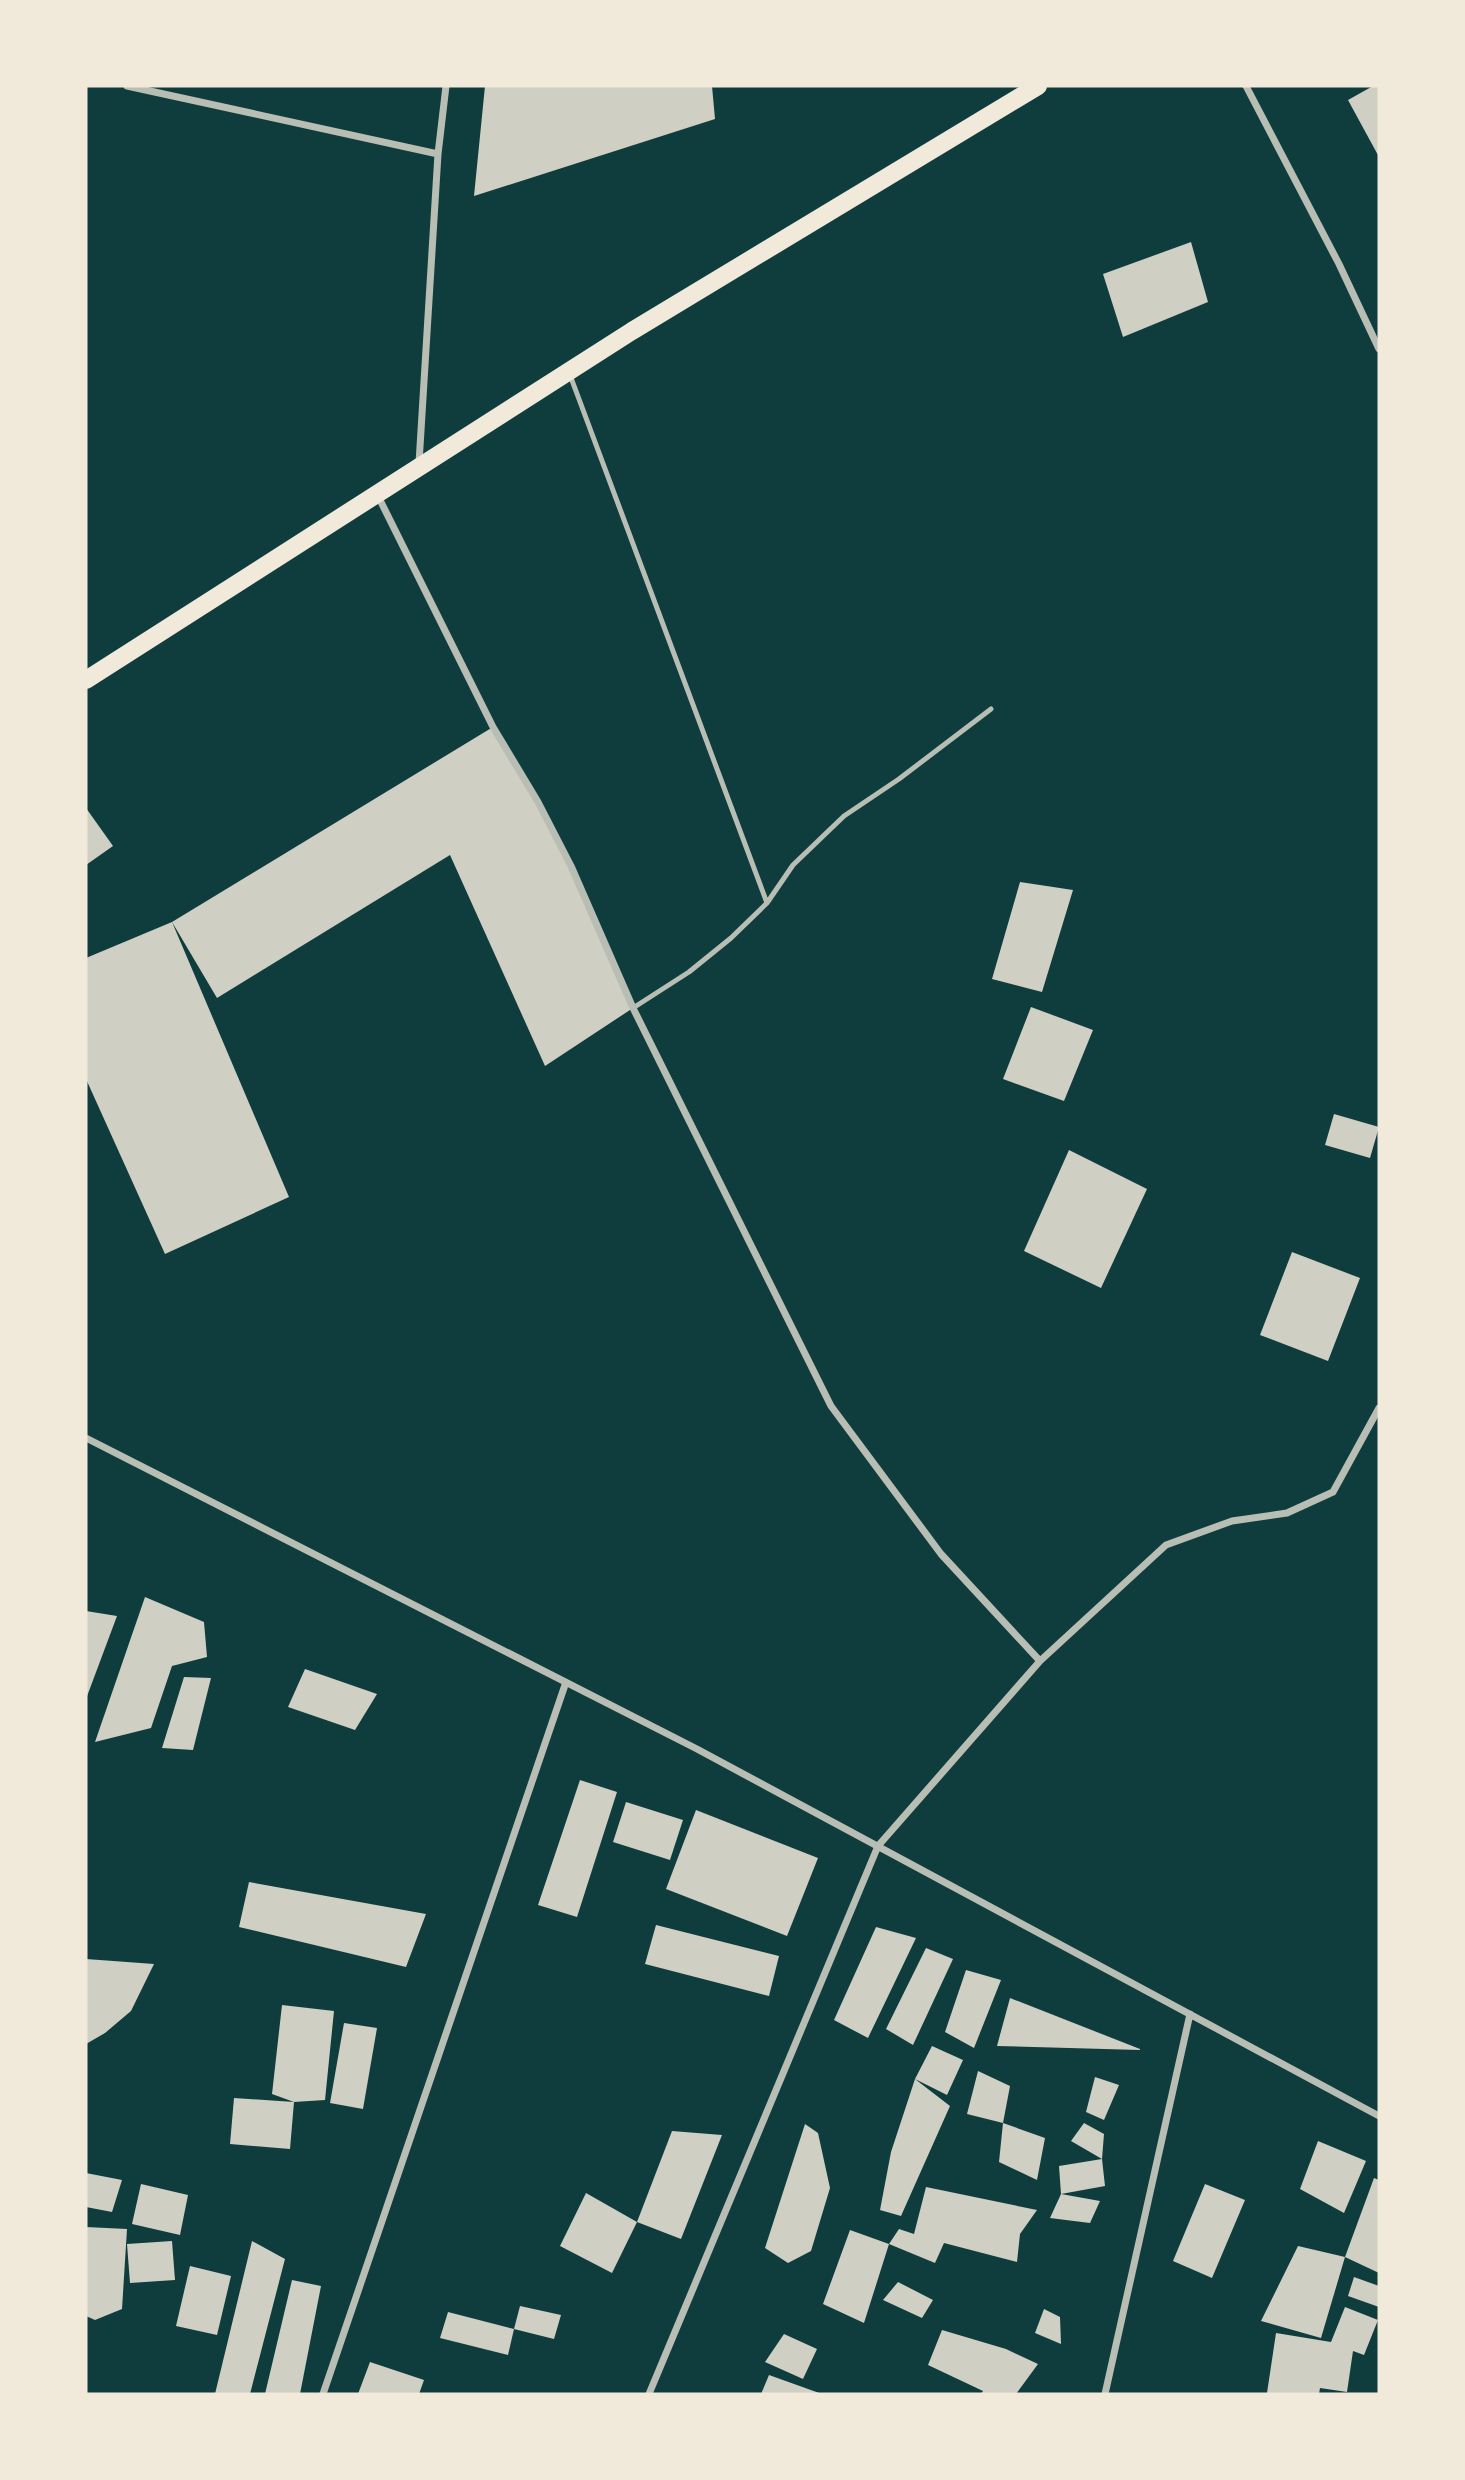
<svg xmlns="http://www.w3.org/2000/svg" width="1465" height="2480" font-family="'Playfair Display',serif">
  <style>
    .building { fill: #cfcfc3 }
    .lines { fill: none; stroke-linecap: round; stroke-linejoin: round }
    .service { stroke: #b8beb3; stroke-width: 5 }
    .minor { stroke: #b8beb3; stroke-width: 7 }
    .primary { stroke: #f1e9da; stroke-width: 18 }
  </style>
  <rect width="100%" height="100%" fill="#0f3d3e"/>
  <!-- building -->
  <path class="building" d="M485,86H712L715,119L474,196Z
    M1373,86H1379V157L1348,100Z
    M1191,242L1208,302L1123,337L1103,274Z
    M493,727L571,866L633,1008L545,1066L450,855L217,998L172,922Z
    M86,808L113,846L86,865Z
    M1020,882L1073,890L1042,992L992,979Z
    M172,922L289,1197L165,1254L86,1079V958Z
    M1031,1007L1093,1030L1064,1101L1003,1079Z
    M1334,1114L1379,1127L1370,1158L1325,1145Z
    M1069,1150L1147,1189L1101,1288L1024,1251Z
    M1292,1252L1360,1278L1328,1361L1260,1335Z
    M145,1597L204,1622L207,1657L172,1666L151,1728L95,1742Z
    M86,1611L117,1616L86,1699Z
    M305,1669L377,1694L355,1730L288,1707Z
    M184,1677L211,1678L193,1750L162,1748Z
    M580,1780L617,1792L577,1917L538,1905Z
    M626,1802L683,1820L670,1860L613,1842Z
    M696,1810L818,1858L787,1936L666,1889Z
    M249,1882L426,1914L406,1967L239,1927Z
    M656,1925L779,1956L769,1996L645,1964Z
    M876,1927L916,1938L868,2038L834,2020Z
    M926,1948L953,1959L913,2045L886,2029Z
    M86,1959L154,1964L131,2011L105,2033L86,2044Z
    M966,1970L1001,1980L974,2048L945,2032Z
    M1010,1998L1140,2049V2050L997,2046Z
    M282,2005L334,2011L325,2100L294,2102L272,2094Z
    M344,2023L377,2028L363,2109L330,2103Z
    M932,2046L963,2060L947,2095L915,2079Z
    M978,2071L1010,2086L1003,2123L967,2114Z
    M1095,2077L1119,2085L1104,2120L1086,2112Z
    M915,2079L950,2106L901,2216L880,2210L891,2152Z
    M234,2098L294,2102L290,2149L230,2144Z
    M1003,2123L1045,2138L1037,2180L999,2162Z
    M1084,2123L1104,2134L1102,2159L1071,2141Z
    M805,2124L818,2133L830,2188L811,2251L788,2263L765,2248Z
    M672,2131L722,2135L681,2239L637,2222L612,2273L560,2246L586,2193L637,2222Z
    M1318,2141L1366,2161L1344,2213L1300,2189Z
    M1102,2159L1105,2186L1061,2194L1100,2201L1090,2223L1050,2218L1061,2194L1059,2166Z
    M86,2173L122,2180L112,2212L86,2207Z
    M1374,2178L1379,2180V2273L1345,2257Z
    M141,2184L188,2195L180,2235L132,2224Z
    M1205,2184L1245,2200L1212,2278L1173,2261Z
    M926,2187L1037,2210L1020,2234L1017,2262L944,2243L935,2263L889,2244L864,2323L823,2304L850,2230L889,2244L899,2229L914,2234Z
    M86,2227L127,2229L122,2309L95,2320L86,2316Z
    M172,2241L175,2280L130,2283L127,2244Z
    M252,2241L285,2259L250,2394H215Z
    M1298,2246L1345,2257L1321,2338L1261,2321Z
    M190,2266L231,2276L217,2335L176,2326Z
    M1354,2277L1379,2286V2307L1348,2296Z
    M292,2280L321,2286L300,2394H265Z
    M898,2282L933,2300L922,2318L883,2300Z
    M520,2306L561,2315L554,2339L514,2329Z
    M1345,2307L1378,2320L1364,2355L1353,2351L1347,2392L1320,2388L1319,2394L1267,2393L1276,2333L1331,2342Z
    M1044,2309L1060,2317L1061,2344L1035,2333Z
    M448,2312L514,2329L508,2355L440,2338Z
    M942,2330L1006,2349L1038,2364L1016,2394H981L983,2391L928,2365Z
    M784,2334L817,2349L803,2379L765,2362Z
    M370,2362L424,2380L419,2394H358Z
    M769,2375L822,2394H761Z"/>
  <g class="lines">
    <!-- service -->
    <path class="service" d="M570,375L767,903
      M633,1008L689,972L731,938L767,903L793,865L844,816L899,779L991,709"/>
    <!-- minor -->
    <path class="minor" d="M127,86L438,154
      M1246,86L1339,264L1379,349
      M419,463L438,154L446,86
      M378,496L493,727L538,802L571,866L633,1008L831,1406L941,1554L1040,1661
      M86,1438L697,1749L1379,2116
      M323,2394L566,1682
      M649,2394L878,1846L1040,1661L1166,1545L1232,1521L1287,1513L1333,1492L1379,1408
      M1105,2394L1190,2014"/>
    <!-- primary -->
    <path class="primary" d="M86,680L632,331L1038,86"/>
  </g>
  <!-- border -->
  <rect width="1465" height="2480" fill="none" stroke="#f1e9da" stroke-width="175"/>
</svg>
